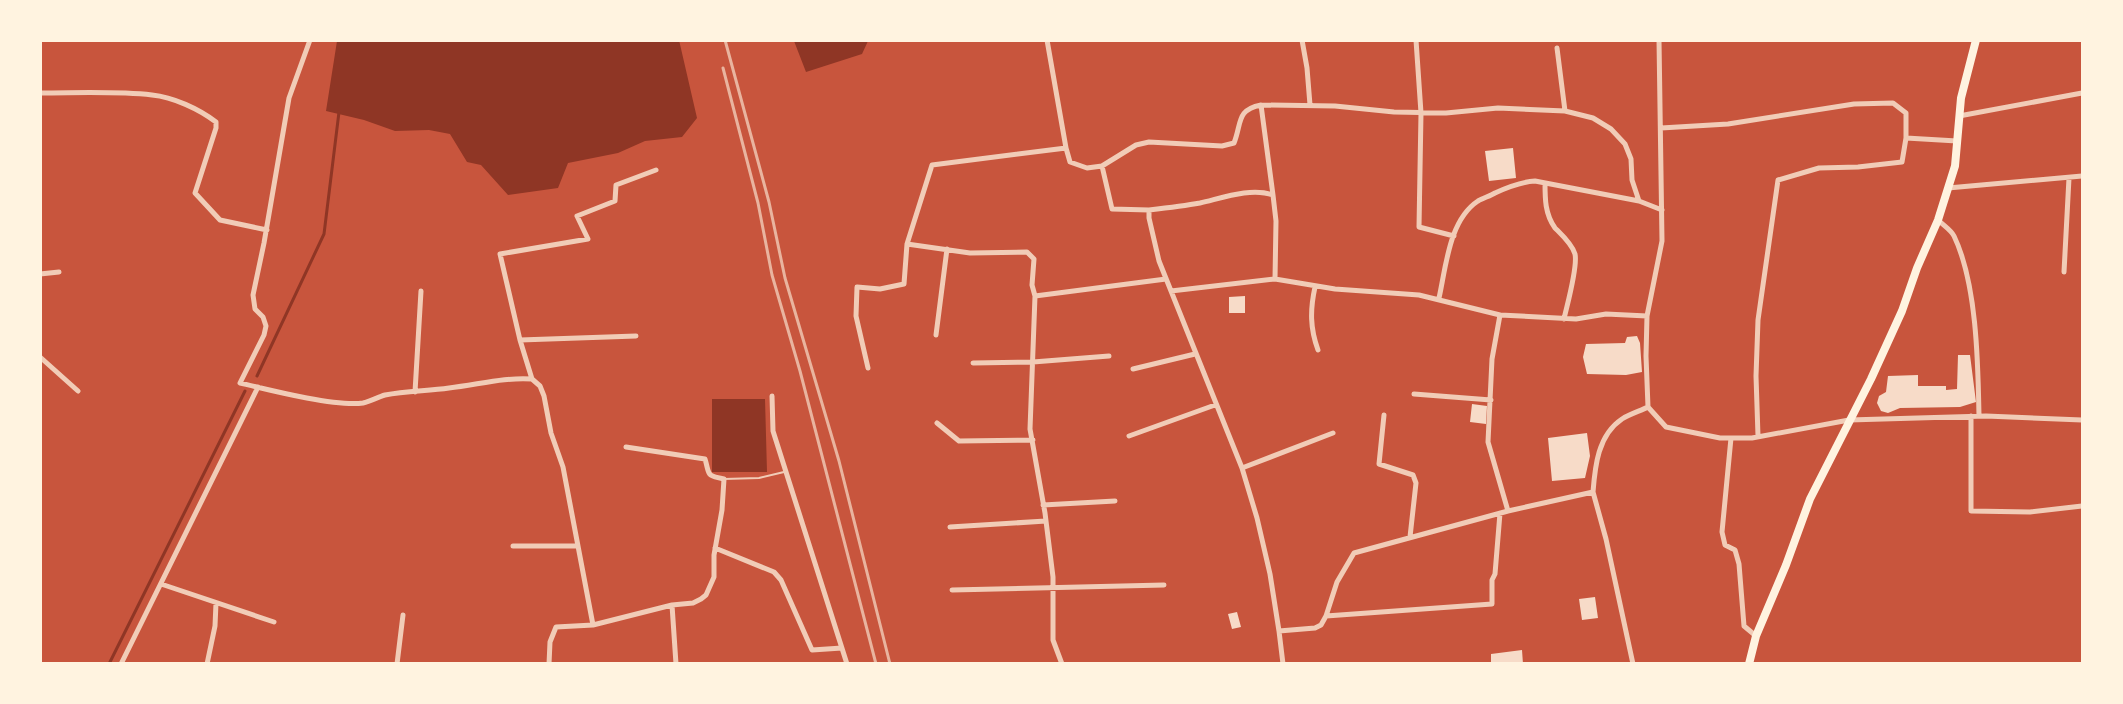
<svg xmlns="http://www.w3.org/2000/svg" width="2123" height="704" font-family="Signika,sans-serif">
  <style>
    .water { fill: #8f3625 }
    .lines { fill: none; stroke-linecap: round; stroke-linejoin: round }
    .stream { stroke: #8f3625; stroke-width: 3 }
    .building { fill: #f7dbc8 }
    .service { stroke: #f1ccb7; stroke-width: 2 }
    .minor { stroke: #f1ccb7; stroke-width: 5 }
    .secondary { stroke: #fff3e0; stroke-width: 8 }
    .rail { stroke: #e9b49f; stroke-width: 3 }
  </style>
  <rect width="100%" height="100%" fill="#c8553d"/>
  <!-- water -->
  <path class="water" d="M679,40L697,118L682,137L645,141L618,153L568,163L558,188L508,195L481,165L467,162L450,134L429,130L395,131L364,120L326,111L337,41Z
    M794,41H868L862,54L806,72Z
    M712,399H765L767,472H712Z"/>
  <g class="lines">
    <!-- stream -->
    <path class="stream" d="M257,376L324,234L339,112
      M109,664L245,391"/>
  </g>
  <!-- building -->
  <path class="building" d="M1513,148L1516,178L1489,181L1485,151Z
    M1245,296V313H1229V297Z
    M1637,336L1640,343L1642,372L1626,375L1587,374L1583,357L1586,344L1625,343L1627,337Z
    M1958,355H1970L1976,402L1960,407L1900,408L1888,413L1881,411L1877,403L1879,396L1886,392L1888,376L1918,375V386H1946V390L1957,389Z
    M1472,404L1487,406L1486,424L1470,422Z
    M1587,433L1590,456L1585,478L1552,481L1548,438Z
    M1595,597L1598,618L1582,620L1579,599Z
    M1237,612L1241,627L1232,629L1228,614Z
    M1522,650L1523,664H1491V654Z"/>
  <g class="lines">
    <!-- service -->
    <path class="service" d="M724,479L759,478L784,472"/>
    <!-- minor -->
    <path class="minor" d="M310,40L289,98L264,243L253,295L255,309L263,317L266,326L264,335L240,383C269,390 336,407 363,403C371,401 378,397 385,395C406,391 428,391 449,388C477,385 504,377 532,379L540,386L544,396L551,433L563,467L593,625L672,605L676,664
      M1047,40L1066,148L1070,162L1087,168L1102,166L1136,145L1149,142L1222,146L1234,143C1242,123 1236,110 1261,105L1335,106L1394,112L1446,113L1498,108L1565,111L1593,118L1611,129L1625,144L1631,159L1632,180L1639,201L1662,210
      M1302,40L1307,68L1310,105
      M1416,40L1421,113L1419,227L1454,236
      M1557,48L1565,111
      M40,93C77,93 116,91 152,95C173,97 199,109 216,122V128L195,193L220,220L267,230
      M1261,105L1273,195
      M1959,116L2082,93
      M1661,128L1728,124L1854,104L1893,103L1906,113V138L1902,162L1858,167L1819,168L1778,180L1758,320L1756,376L1758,436
      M1906,138L1957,141
      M1102,166L1112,209L1149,210V218L1159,261L1242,468L1257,518L1270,574L1279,631
      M1545,183C1545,199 1545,214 1555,228C1562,235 1572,244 1575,254C1578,267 1567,305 1564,319
      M1948,188L2082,176
      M1149,210C1166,208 1183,206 1200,203C1222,198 1251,187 1273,195L1276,221L1275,279
      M1938,220C1943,225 1951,230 1954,236C1977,284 1978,364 1979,416
      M907,244L970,253L1027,252L1034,259L1032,285L1035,296L1166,279
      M2064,272L2069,178
      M40,274L59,272
      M1315,287C1310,310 1310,328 1318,350
      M1171,291L1275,279L1335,289L1419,295L1500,315
      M1035,296L1030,429L1045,513L1053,577V640L1062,664
      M1439,298C1446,267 1449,220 1478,201C1483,198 1490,196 1495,193C1508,187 1521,182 1535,181L1639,201
      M1647,316L1662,241L1659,40
      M936,335L947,249
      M520,340L636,336
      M40,357L78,391
      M973,363L1033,362L1109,356
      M868,368L856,316L857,287L880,289L904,284L907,244L932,165L1066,148
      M1133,369L1195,354
      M532,379L520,340L500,254L588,239L577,216L615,201L616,185L656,170
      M415,392L421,291
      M1414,394L1491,400
      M772,396L773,431L847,664
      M1384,415L1379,464L1413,475L1416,483L1410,537
      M1971,416V511L2030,512L2082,506
      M937,423L959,441L1033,440
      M1129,436L1215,405
      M1731,438L1722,532L1725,545L1735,550L1739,564L1744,626L1756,636
      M626,447L705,459C710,475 705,475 724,479L722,510L714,555V577L706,595L701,599L693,603L672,605
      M1242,468L1333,433
      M1593,492C1595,466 1598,435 1622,419C1630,414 1640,411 1648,407L1666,427L1720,438H1752L1849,420L1986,416L2082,420
      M1043,505L1115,501
      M1508,511L1593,492L1606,539L1633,664
      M950,527L1046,521
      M513,546H578
      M715,548L774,572L781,580L812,650L842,648
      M161,584L274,622
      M952,590L1164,585
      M1326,616L1492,604V580L1495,574L1500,513
      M121,664L258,387
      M207,664L215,626L216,603
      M397,664L403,615
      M549,664L550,642L556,627L593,625
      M1283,664L1279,631L1315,628L1321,625L1326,616L1337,582L1354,553L1508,511L1488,442L1492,359L1500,315L1576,319L1606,314L1647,316L1646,356L1648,407"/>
    <!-- secondary -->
    <path class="secondary" d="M1749,664L1756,636L1786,565L1810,499L1871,379L1902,311L1917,268L1938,220L1955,166L1961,98L1976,40"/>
    <!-- rail -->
    <path class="rail" d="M725,40L769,202L785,278L839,461L890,664
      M723,68L758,203L772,275L800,371L876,664"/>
  </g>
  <!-- border -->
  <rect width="2123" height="704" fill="none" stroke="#fff3e0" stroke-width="84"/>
</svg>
